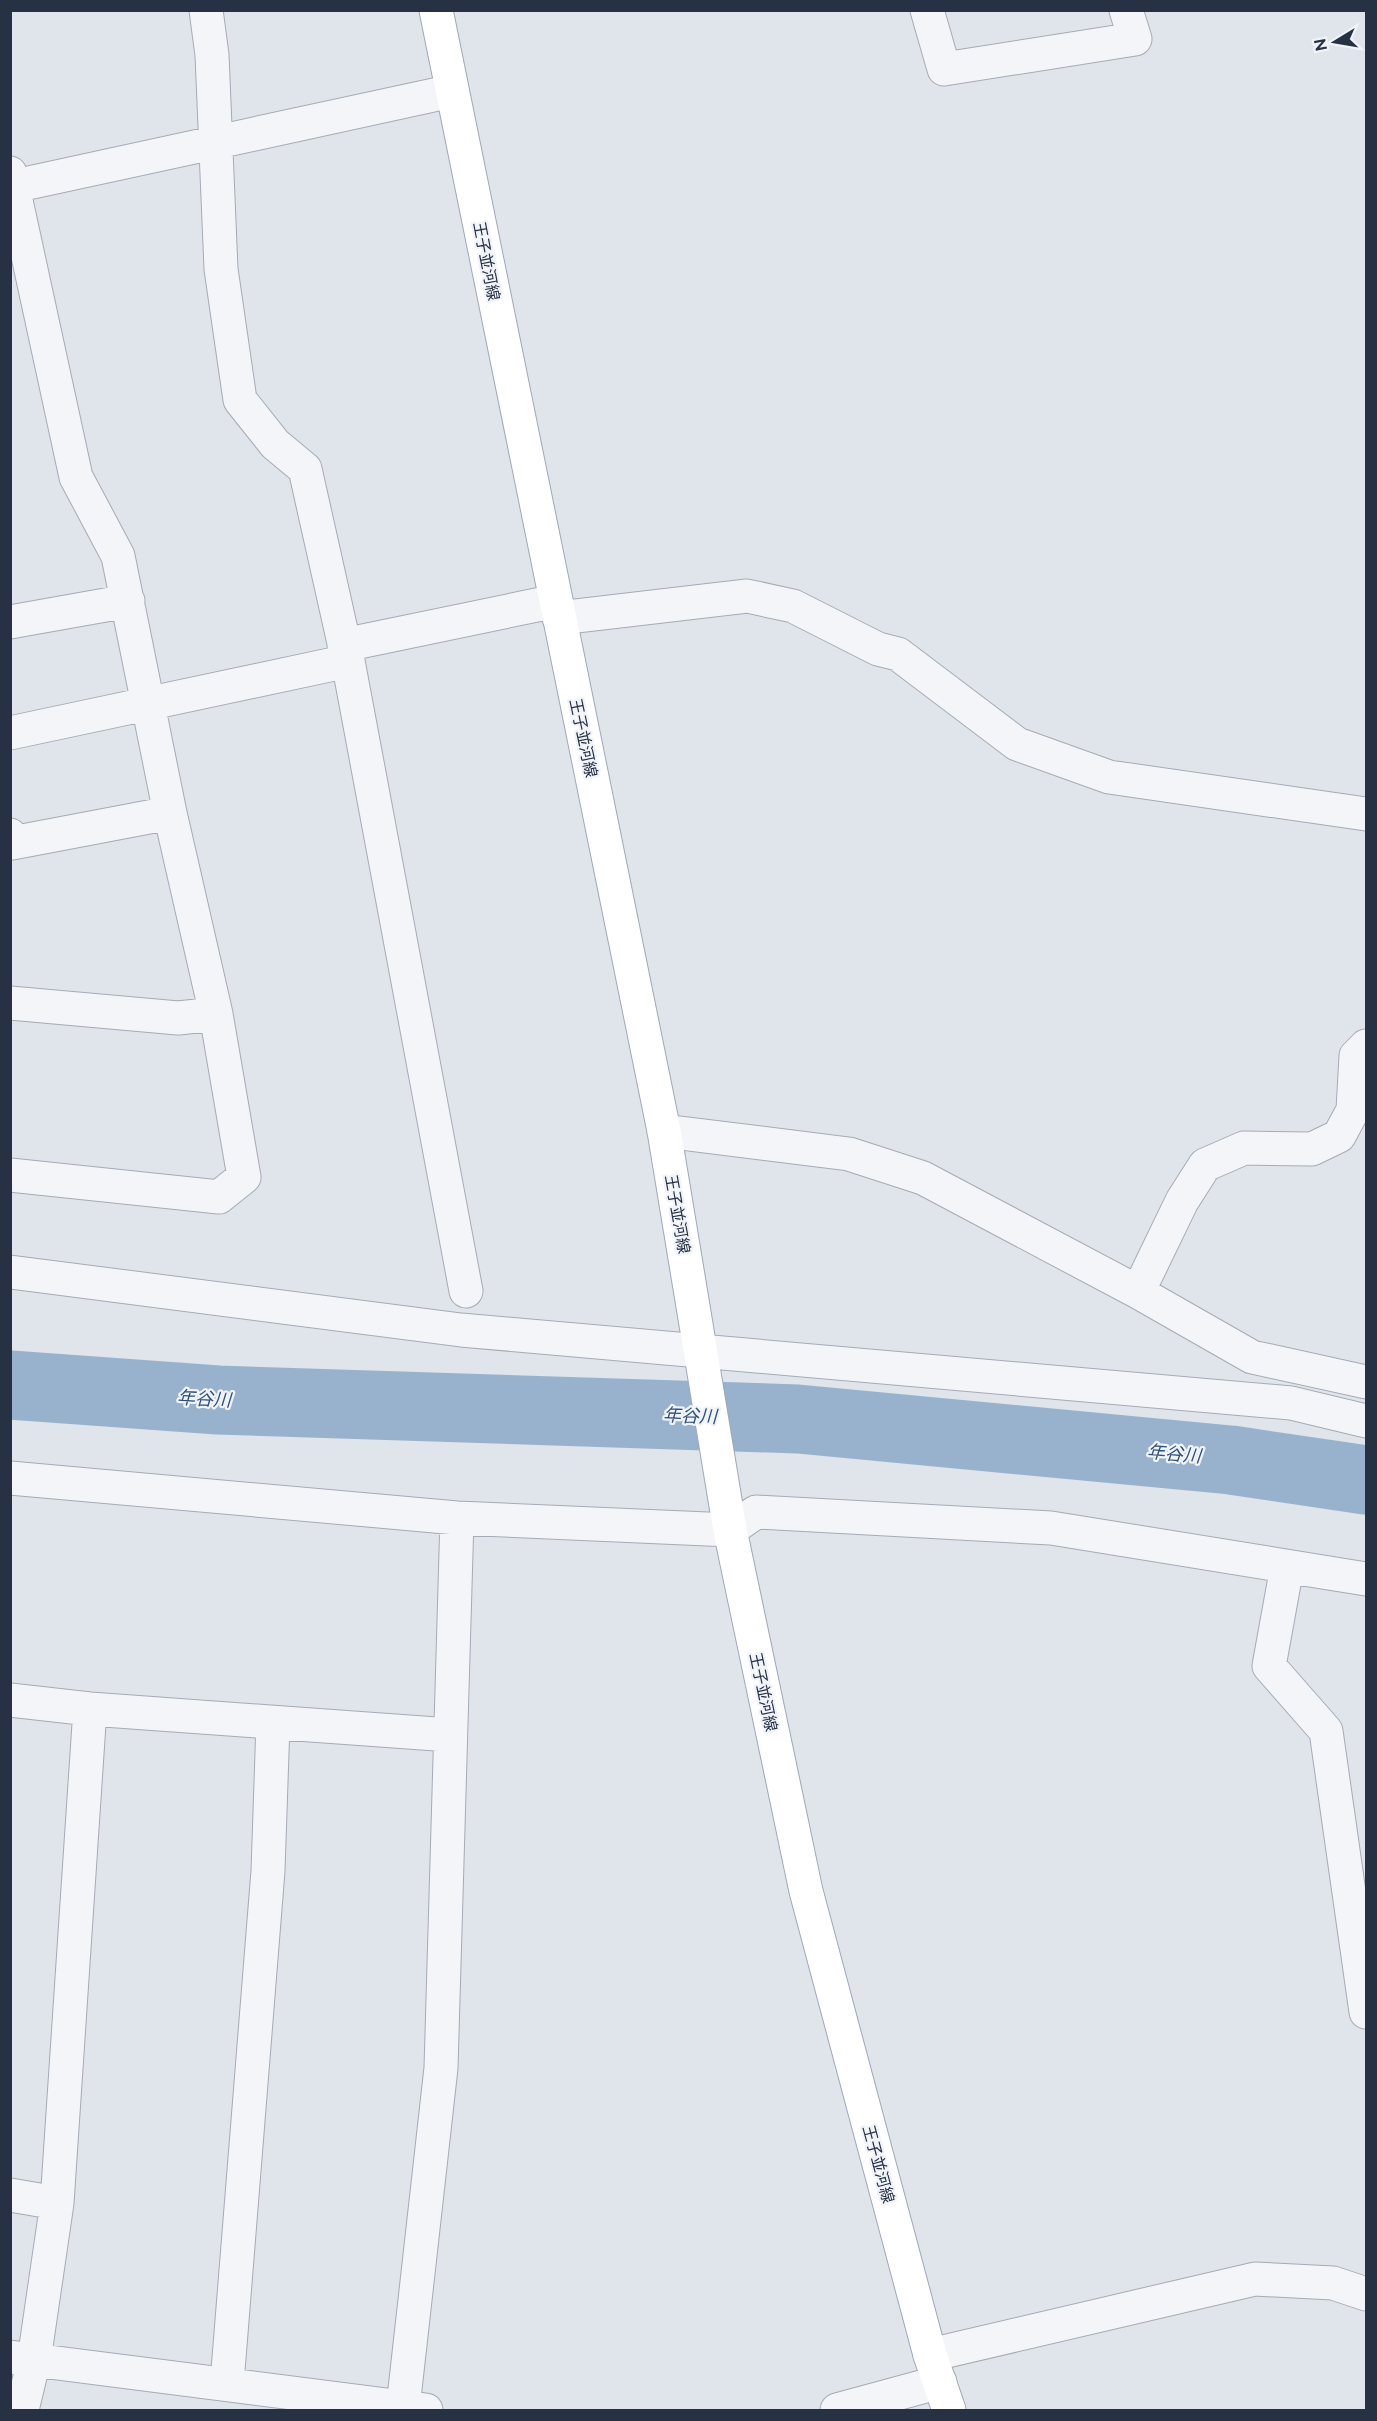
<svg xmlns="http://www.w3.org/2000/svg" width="1377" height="2421" font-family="Raleway,'Noto Sans JP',sans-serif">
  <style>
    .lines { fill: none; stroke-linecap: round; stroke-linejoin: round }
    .river { stroke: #98b2ce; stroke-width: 69 }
    .minor-casing { stroke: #a5abb6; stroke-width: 35 }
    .major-casing { stroke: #9ea8b8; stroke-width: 35 }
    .minor { stroke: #f4f5f8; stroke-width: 33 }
    .major { stroke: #fff; stroke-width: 33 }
    .labels { text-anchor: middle; stroke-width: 4.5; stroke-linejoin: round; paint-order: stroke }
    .street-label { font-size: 16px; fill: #273144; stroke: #f0f3f8 }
    .water-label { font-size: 18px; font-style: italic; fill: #2d4f7c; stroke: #f0f3f8 }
  </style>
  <rect width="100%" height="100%" fill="#e0e4eb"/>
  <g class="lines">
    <!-- river -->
    <path class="river" d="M10,1385L218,1400L798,1419L1231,1460L1366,1480"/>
    <defs>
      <path id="minor" d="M206,10L212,55L221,269L240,400L275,444L305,469L348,661L466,1291
        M927,10L944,69L1135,39L1126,10
        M10,173L76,477L118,556L170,813L216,1014L244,1177L219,1197L10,1175
        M10,187L452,91
        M559,618L747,596L793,606L878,649L898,654L1017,744L1109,777L1366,814
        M10,622L128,601
        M344,645L556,601
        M10,733L348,661
        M10,835L12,843L170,813
        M10,1003L178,1018L216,1014
        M664,1131L849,1154L923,1178L1138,1292L1252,1357L1366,1382
        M10,1272L461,1330L1291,1403L1366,1421
        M1138,1292L1182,1201L1205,1165L1244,1148L1312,1149L1339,1136L1353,1110L1356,1056L1366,1046
        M10,1478L457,1518L730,1530L756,1512L1051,1528L1366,1579
        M1287,1567L1269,1666L1326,1731L1366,2012
        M10,1700L90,1709L450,1735
        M10,2195L57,2203
        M930,2355L1255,2279L1333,2283L1366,2294
        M10,2357L426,2410
        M227,2383L268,1871L273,1723
        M403,2407L441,2068L457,1518
        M22,2410L34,2360L57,2203L90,1709
        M837,2410L940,2382"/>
      <path id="major" d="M436,10L664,1131L730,1530L806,1891L930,2355L949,2410"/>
    </defs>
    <!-- minor casing -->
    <use href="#minor" class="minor-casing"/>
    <!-- major casing -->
    <use href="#major" class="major-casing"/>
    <!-- minor -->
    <use href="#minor" class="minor"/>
    <!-- major -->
    <use href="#major" class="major"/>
  </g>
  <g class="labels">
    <!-- street labels -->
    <g class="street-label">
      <text transform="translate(487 261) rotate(79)" y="6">王子並河線</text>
      <text transform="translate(584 738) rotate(78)" y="6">王子並河線</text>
      <text transform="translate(678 1214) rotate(80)" y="6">王子並河線</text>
      <text transform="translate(764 1692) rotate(78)" y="6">王子並河線</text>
      <text transform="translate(879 2164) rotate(75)" y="6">王子並河線</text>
    </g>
    <!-- water labels -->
    <g class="water-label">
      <text transform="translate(204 1399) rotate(3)" y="6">年谷川</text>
      <text transform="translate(690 1416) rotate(2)" y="6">年谷川</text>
      <text transform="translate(1174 1454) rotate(5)" y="6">年谷川</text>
    </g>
  </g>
  <!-- border -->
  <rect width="1377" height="2421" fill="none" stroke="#273144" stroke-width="24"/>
  <!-- north arrow -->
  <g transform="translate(1335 42) rotate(259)" stroke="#f0f3f8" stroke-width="4.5" paint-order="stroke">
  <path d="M0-4.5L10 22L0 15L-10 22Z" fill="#273144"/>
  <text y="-9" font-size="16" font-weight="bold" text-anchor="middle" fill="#273144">N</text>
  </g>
</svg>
